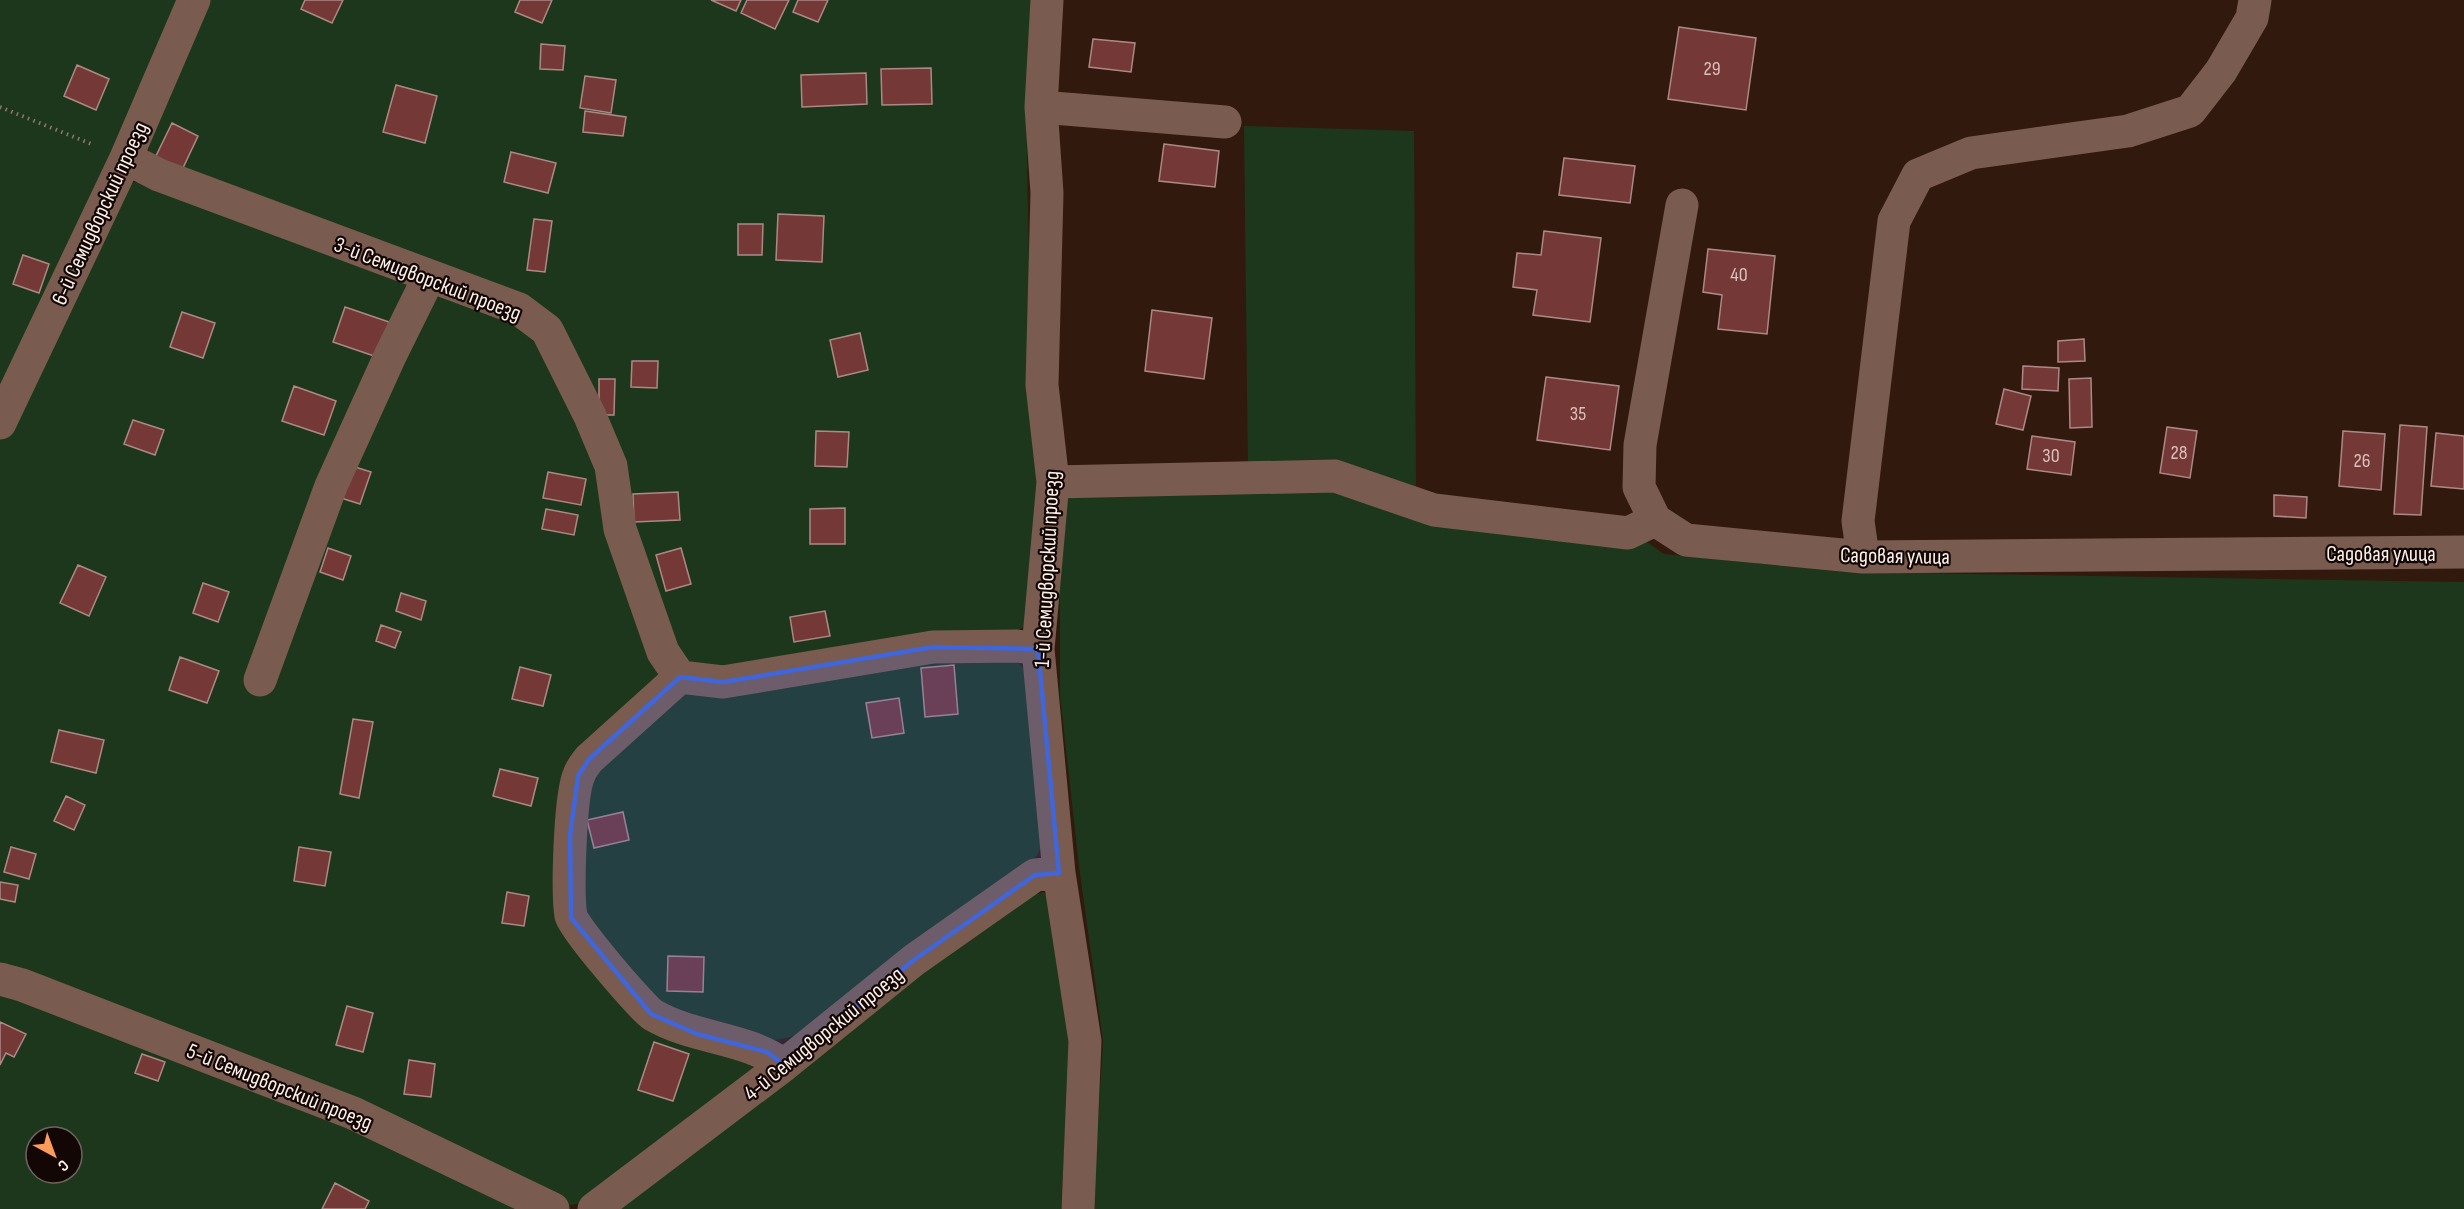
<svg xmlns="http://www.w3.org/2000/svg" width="2464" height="1209" font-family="'Sofia Sans Condensed',sans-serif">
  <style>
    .green { fill: #1d371d; fill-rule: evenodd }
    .building { fill: #743836; stroke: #ac8986; stroke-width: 1.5 }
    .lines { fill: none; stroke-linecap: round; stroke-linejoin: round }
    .path { stroke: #8c7870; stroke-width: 4; stroke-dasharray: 1.5 4.5; stroke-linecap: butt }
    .minor { stroke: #795c4f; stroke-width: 33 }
    .marked { fill: #3f66db; fill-opacity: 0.2; stroke: #3f66db; stroke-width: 4.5; stroke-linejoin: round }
    .labels { text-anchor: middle; stroke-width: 4.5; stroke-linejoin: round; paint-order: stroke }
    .number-label { font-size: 20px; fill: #dbc1bc }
    .street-label { font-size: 22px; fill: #fdefe9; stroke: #120704 }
  </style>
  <rect width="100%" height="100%" fill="#31190e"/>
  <!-- green -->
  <path class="green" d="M0,0H1035L1026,97L1031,381L1039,478L1025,626L1014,633L723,677L684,665L554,323L152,160L145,138L0,403Z
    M1244,126L1414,131L1416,497L1626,527L1664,554L1844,572L2464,582V1209H1093L1103,1041L1079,866L1060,696V550L1066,495L1248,472Z
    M141,181L518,317L543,339L582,423L660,674L583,754L573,944L759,1067L586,1202L566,1206L0,975V436L122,185Z
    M932,650L1018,662L1031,677L1042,845L1037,856L906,949L795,1036L770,1041L656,1006L584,914V783L674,697L690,691Z
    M1044,892L1054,907L1070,1038L1061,1209H613L924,972L1030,896Z
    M0,987L353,1123L529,1209H0ZM36,1137H72V1173H36Z"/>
  <!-- building -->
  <path class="building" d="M305,0H343L332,23L301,9Z
    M520,0H552L542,23L515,12Z
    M711,0H741L736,11Z
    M747,0H789L775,29L741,13Z
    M798,0H828L818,22L793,12Z
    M1679,27L1756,38L1746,110L1668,99Z
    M1093,39L1135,43L1131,72L1089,67Z
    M541,44L565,46L563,70L540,69Z
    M77,65L109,79L96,110L64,96Z
    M931,68L932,104L882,105L881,69Z
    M866,73L867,104L802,107L801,75Z
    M585,76L616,80L611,113L580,108Z
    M396,85L437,96L425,143L383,132Z
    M585,111L626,117L623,136L583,132Z
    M172,123L198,136L182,170L155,158Z
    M1164,144L1219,151L1215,187L1159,181Z
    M511,152L556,163L548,193L504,182Z
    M1564,158L1635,166L1630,203L1559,195Z
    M778,214L824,216L822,262L776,260Z
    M534,219L552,221L545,272L527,270Z
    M738,224H763L762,255H738Z
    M1544,231L1601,238L1590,322L1533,315L1537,290L1513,287L1517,253L1541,255Z
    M1708,249L1775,256L1767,334L1718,329L1722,295L1703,292Z
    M23,255L49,264L39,293L13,284Z
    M345,307L389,322L377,357L333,342Z
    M1152,310L1212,318L1204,379L1145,371Z
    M182,312L215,323L203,358L170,347Z
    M860,333L868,370L838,377L830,340Z
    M2084,339L2085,361L2058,362V341Z
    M632,361H658L657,388L631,387Z
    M2023,366L2059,368L2058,391L2022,389Z
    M1546,377L1619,386L1610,450L1537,440Z
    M2091,378L2092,427L2070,428L2069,379Z
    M599,379H615L614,415H599Z
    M294,386L336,401L324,435L282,421Z
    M2004,389L2031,396L2023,430L1996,424Z
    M133,420L164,430L155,455L124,444Z
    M2400,425L2427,427L2421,515L2394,514Z
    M2167,427L2197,431L2190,478L2160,473Z
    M816,431L849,432L847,467L815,466Z
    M2343,431L2385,434L2381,490L2339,486Z
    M2436,433L2464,436V489L2431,486Z
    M2032,436L2075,442L2071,475L2027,469Z
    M352,466L371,472L360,504L341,498Z
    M548,472L586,479L581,505L543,498Z
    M678,492L680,520L634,522L633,494Z
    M2274,495L2307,497L2306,518L2274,516Z
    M845,508V544H810V509Z
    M546,509L578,515L574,535L542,529Z
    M328,548L351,556L343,580L320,572Z
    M681,548L691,584L666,591L656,555Z
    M78,565L106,577L89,616L60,603Z
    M203,583L229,592L218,622L193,613Z
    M401,593L426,601L421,620L396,611Z
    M825,611L830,636L794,642L790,617Z
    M381,625L401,632L395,648L376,641Z
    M180,657L219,671L207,703L169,690Z
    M954,665L958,714L925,717L921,668Z
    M520,667L551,675L543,706L512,699Z
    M899,698L904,733L872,738L866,703Z
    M353,719L373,722L359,798L340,794Z
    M59,730L104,740L96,773L51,762Z
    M500,769L538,778L531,806L493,796Z
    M66,796L85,805L74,830L54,821Z
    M623,812L629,840L594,848L587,820Z
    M11,847L36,854L29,879L4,872Z
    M299,847L331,852L325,886L294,881Z
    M0,882L18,885L15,902L0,899Z
    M507,892L529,896L524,926L502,923Z
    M668,956L704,957L703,992L667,991Z
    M347,1006L373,1013L363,1052L336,1045Z
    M0,1022L26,1034L14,1057L6,1053L0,1065Z
    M654,1042L689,1054L673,1101L638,1090Z
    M142,1054L165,1062L158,1081L135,1073Z
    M409,1060L435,1064L431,1097L404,1094Z
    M335,1183L369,1201L365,1209H322Z"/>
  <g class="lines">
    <!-- path -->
    <path class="path" d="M0,107L94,145"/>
    <!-- minor -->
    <path class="minor" d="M1047,0L1041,107L1047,193L1042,385L1053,482L1038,649L1059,873L1085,1041L1078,1209
      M1041,107L1225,122
      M126,158L159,175L519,309L547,330L590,416L611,466L620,529L663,652L680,677
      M1682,205L1640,445L1639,487L1655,520L1686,540L1863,557L2464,552
      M0,423L126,158L194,0
      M1053,482L1335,476L1434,510L1628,533L1655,520
      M1863,557L1858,521L1894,221L1918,175L1971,153L2128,131L2190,111L2221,71L2252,18L2255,0
      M260,680L331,486L390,356L429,277
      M0,979L22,985L353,1113L553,1209
      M784,1065C746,1037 694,1039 653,1015C642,1008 573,927 571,916C567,893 570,795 579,775C581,769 585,764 589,759L680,677L723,682L933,647L1017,646L1038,649
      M594,1209L784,1065L914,960L1035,875L1059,873"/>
  </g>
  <!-- marked area -->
  <path class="marked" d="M933,647L1038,649L1059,873L1035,875L914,960L784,1065L767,1052L697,1034L651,1014L571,918L570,835L578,776L589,759L680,677L723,682Z"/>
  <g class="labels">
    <!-- number labels -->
    <g class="number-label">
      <text x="1712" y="75">29</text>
      <text x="1739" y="281">40</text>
      <text x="1578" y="420">35</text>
      <text x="2179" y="459">28</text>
      <text x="2051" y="462">30</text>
      <text x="2362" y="467">26</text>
    </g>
    <!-- street labels -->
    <g class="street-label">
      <text transform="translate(99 213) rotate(-65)" y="8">6-й Семидворский проезд</text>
      <text transform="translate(428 278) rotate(21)" y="8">3-й Семидворский проезд</text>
      <text x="2381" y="561">Садовая улица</text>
      <text transform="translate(1895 555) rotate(1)" y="8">Садовая улица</text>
      <text transform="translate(1046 569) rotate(-87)" y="8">1-й Семидворский проезд</text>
      <text transform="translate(823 1033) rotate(-39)" y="8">4-й Семидворский проезд</text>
      <text transform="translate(280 1086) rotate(22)" y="8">5-й Семидворский проезд</text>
    </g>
  </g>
  <!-- north arrow -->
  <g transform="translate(54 1155) rotate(139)"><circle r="28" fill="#120704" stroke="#706460" stroke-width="1.5"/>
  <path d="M0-4.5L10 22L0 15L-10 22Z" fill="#ff9b5a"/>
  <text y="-9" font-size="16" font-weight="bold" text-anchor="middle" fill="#fdefe9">С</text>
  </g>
</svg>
